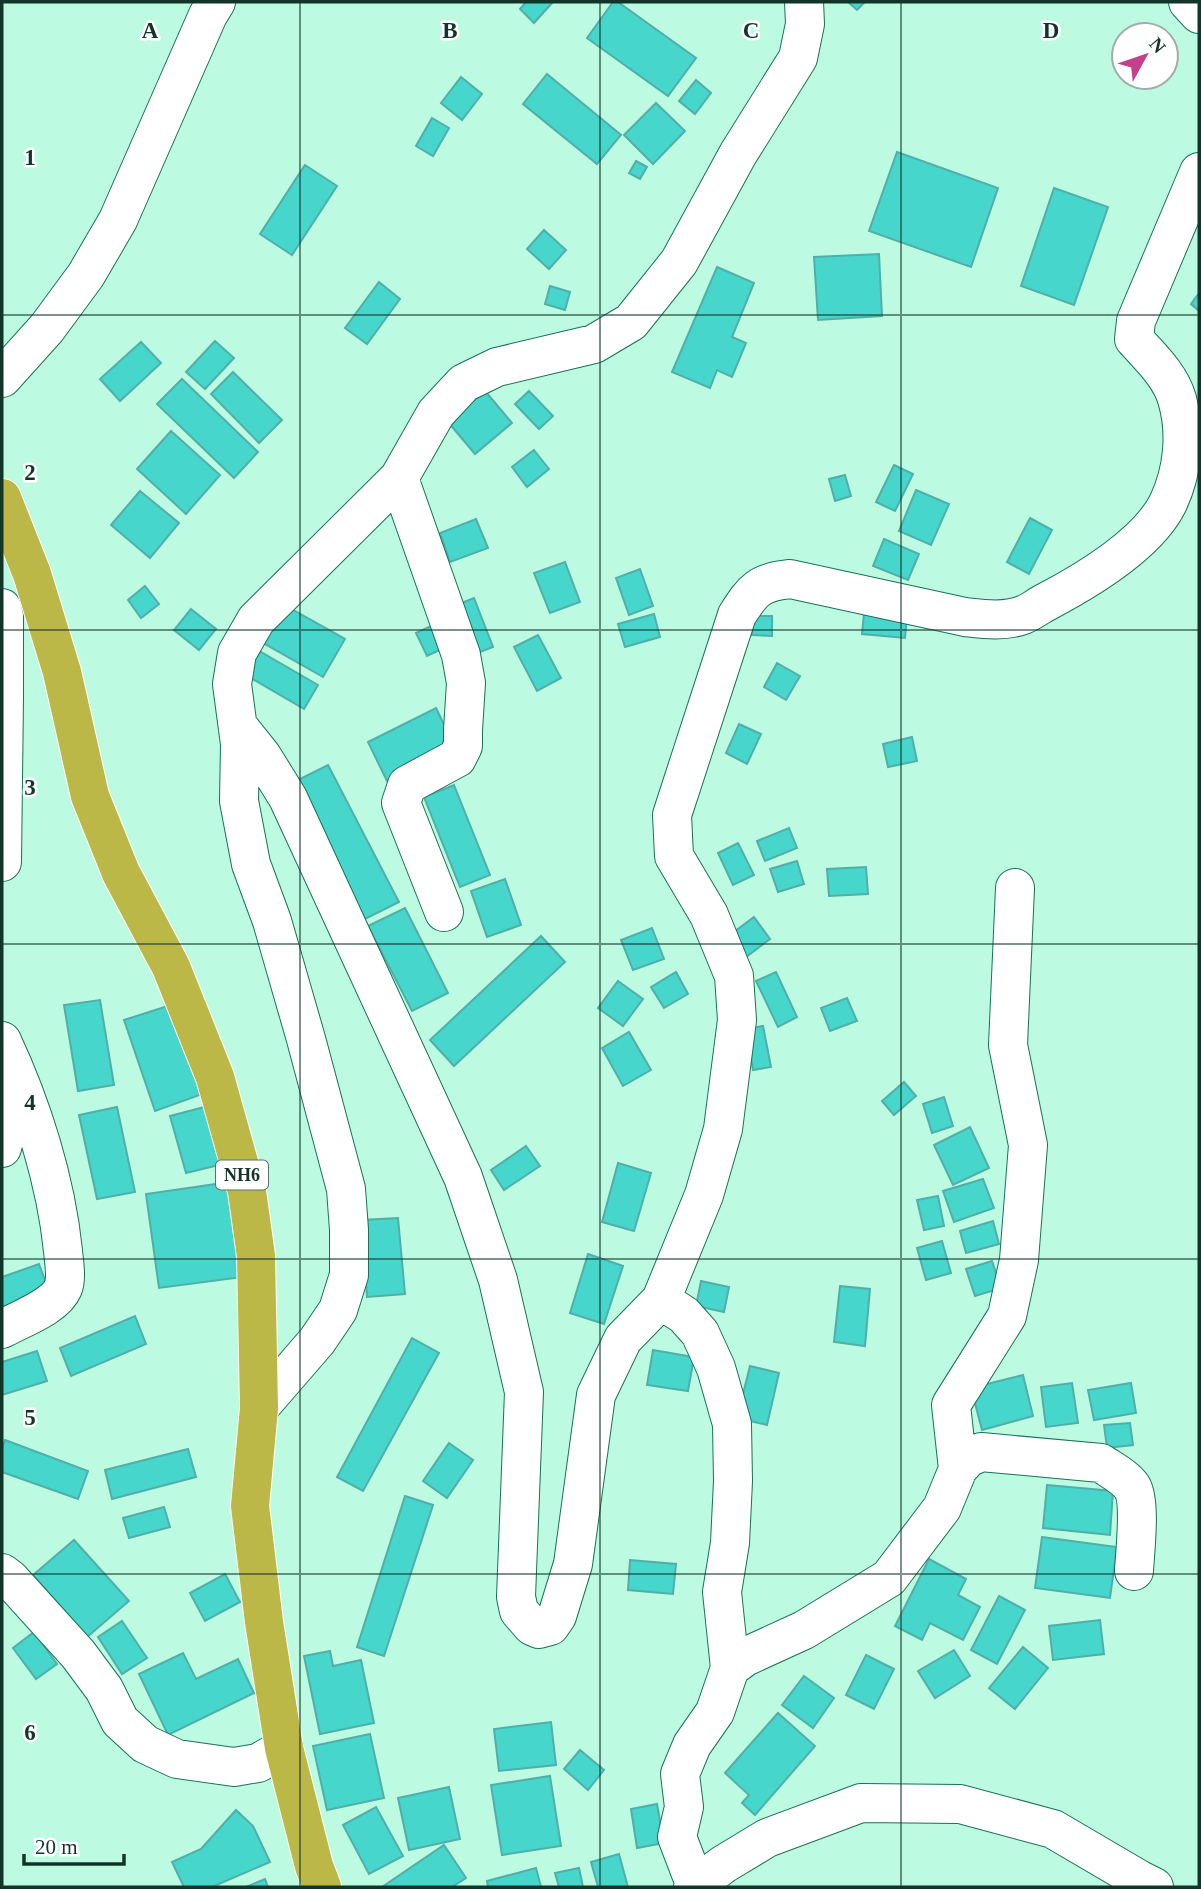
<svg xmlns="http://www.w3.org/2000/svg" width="1201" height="1889" font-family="Georgia,serif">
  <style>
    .building { fill: #46d6cc; stroke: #50afa8; stroke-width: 2 }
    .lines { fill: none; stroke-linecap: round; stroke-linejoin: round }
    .minor-casing { stroke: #197157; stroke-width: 40 }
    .highway-casing { stroke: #fff; stroke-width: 40 }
    .minor { stroke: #fff; stroke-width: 38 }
    .highway { stroke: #bbb847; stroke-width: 38 }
    .grid { fill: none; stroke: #123429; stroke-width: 2; stroke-opacity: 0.55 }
    .labels { text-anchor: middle; stroke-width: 5; stroke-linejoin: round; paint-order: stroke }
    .shield { fill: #fff; stroke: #597169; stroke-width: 2 }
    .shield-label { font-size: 18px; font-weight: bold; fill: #123429 }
    .grid-label { font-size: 23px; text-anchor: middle; font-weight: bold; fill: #123429; stroke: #fff; stroke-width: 5; stroke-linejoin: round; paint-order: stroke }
  </style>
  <rect width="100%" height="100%" fill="#bcfbe2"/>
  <!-- building -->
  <path class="building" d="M526,2H553L534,23L520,9Z
    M613,2H618L696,58L668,96L587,38Z
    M848,2H865L857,10Z
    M547,74L621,135L597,164L523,104Z
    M461,77L482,94L462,120L441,103Z
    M696,80L711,93L695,114L679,101Z
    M656,103L685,131L653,164L624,135Z
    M432,118L449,128L433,156L416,146Z
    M897,152L998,188L971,267L869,231Z
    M636,161L647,167L640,179L629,173Z
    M305,165L337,186L292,255L260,234Z
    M1054,188L1108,207L1074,305L1021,286Z
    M544,230L566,250L549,269L527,249Z
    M879,254L882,316L818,320L814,257Z
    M717,267L754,283L732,337L746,343L732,377L717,370L710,388L672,372Z
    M379,282L400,299L367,344L345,328Z
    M550,286L570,292L565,310L545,304Z
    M1199,293V311L1191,304Z
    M215,341L234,358L205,389L186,372Z
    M141,342L161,363L120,401L100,379Z
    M233,372L282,420L259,443L211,394Z
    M182,379L258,452L234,478L157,404Z
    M485,391L512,423L475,454L448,422Z
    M529,391L553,416L539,429L515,404Z
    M171,431L220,475L186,514L137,469Z
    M534,450L549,469L527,487L512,467Z
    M894,465L913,474L895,511L876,502Z
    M845,475L851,496L835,501L829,479Z
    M916,490L949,504L931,545L899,531Z
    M140,491L179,523L150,558L111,525Z
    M1030,518L1052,530L1029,574L1007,562Z
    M476,519L488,548L450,562L440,533Z
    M884,539L919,554L908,580L873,566Z
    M565,562L580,602L550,613L534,573Z
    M640,569L653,606L629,615L616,578Z
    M145,586L159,604L141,618L128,600Z
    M474,598L493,647L475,654L456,605Z
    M279,602L345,639L323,677L258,640Z
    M191,609L216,629L199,650L174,630Z
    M864,613L907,617L905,638L862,634Z
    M654,614L660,637L625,647L618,624Z
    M753,616H772V636L752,635Z
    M433,625L444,648L427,656L416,633Z
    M538,635L561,678L537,691L514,647Z
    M256,649L318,685L304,709L242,673Z
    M777,663L800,676L786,700L764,687Z
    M436,708L455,747L387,781L368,742Z
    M739,724L761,734L747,764L726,753Z
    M912,737L917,761L888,767L883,744Z
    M328,765L399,902L365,919L294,782Z
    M454,785L490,875L460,887L424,797Z
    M789,828L797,848L765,861L757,841Z
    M738,843L754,875L733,885L718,853Z
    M797,861L804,884L778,892L770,869Z
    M866,867L868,894L829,896L827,869Z
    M505,879L521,925L487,937L471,891Z
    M405,908L448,993L412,1011L368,926Z
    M754,917L770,939L746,957L730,935Z
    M652,928L664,959L633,970L621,940Z
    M541,936L565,962L454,1066L430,1040Z
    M676,972L688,994L664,1008L651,987Z
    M776,972L797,1017L778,1027L756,981Z
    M618,981L643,999L623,1026L598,1008Z
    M847,998L857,1021L830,1031L821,1008Z
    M100,1000L114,1085L78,1091L64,1005Z
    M177,1003L208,1092L155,1111L124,1020Z
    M763,1026L771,1067L753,1070L746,1029Z
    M629,1032L651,1070L623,1086L602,1048Z
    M904,1082L916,1096L894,1115L882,1101Z
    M944,1097L953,1126L932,1133L923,1104Z
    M212,1105L227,1163L186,1173L170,1116Z
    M117,1107L135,1192L97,1199L79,1115Z
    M970,1127L989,1168L953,1185L934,1145Z
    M526,1146L540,1166L504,1190L491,1170Z
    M618,1163L651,1173L634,1231L602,1222Z
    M983,1179L994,1208L954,1222L943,1191Z
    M230,1182L243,1277L159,1288L146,1194Z
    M938,1196L944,1226L924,1230L917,1200Z
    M398,1218L405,1294L367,1297L361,1220Z
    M993,1221L999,1244L966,1253L960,1231Z
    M942,1241L951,1273L926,1280L917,1248Z
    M588,1254L623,1266L604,1324L570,1313Z
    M992,1261L1001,1288L975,1296L966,1269Z
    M39,1264L50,1294L2,1311V1277Z
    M701,1281L729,1287L724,1312L696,1306Z
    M840,1286L870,1289L865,1346L834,1342Z
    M135,1316L146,1344L71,1376L60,1348Z
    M412,1338L439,1353L363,1491L337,1477Z
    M653,1350L694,1357L688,1391L647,1385Z
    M37,1351L47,1381L2,1395V1362Z
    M750,1366L779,1373L767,1425L737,1418Z
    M1023,1375L1033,1416L982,1430L971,1388Z
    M1072,1383L1078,1423L1046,1427L1041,1387Z
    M1131,1383L1136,1413L1094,1420L1088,1390Z
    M1130,1423L1133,1445L1107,1448L1104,1425Z
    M5,1440L88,1471L78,1499L2,1472V1449Z
    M449,1443L473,1460L447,1498L423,1481Z
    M188,1449L196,1477L112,1499L105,1470Z
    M1047,1485L1113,1491L1110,1535L1043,1528Z
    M405,1496L433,1505L384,1656L357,1647Z
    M164,1507L170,1527L129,1538L123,1518Z
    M1042,1537L1117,1547L1110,1598L1035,1588Z
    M74,1540L129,1601L87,1637L33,1575Z
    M929,1559L966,1579L958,1595L980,1607L963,1640L930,1623L922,1640L895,1626Z
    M630,1560L676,1564L673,1594L628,1590Z
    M225,1574L240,1602L205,1621L190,1593Z
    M999,1596L1025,1610L997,1664L971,1650Z
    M1100,1620L1104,1654L1053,1660L1049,1626Z
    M122,1621L147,1658L122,1674L98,1637Z
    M34,1632L57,1664L36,1679L13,1648Z
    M1023,1647L1048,1668L1015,1709L989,1688Z
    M954,1650L970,1676L935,1698L918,1671Z
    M330,1651L333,1666L361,1660L374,1723L320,1734L304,1656Z
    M183,1653L196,1679L238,1659L254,1693L168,1735L139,1674Z
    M866,1655L894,1669L874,1709L846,1695Z
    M804,1676L834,1698L813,1728L782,1705Z
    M778,1713L815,1746L755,1815L742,1803L749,1795L725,1773Z
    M551,1722L556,1765L499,1771L494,1729Z
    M370,1734L384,1798L327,1810L313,1746Z
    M580,1750L604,1770L588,1790L564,1769Z
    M550,1776L561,1846L502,1855L491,1785Z
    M449,1787L460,1839L409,1850L398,1798Z
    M657,1804L664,1843L637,1848L631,1809Z
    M376,1807L403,1856L369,1874L343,1825Z
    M236,1810L253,1826L270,1862L212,1887H184L172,1862L201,1849Z
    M444,1845L466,1878L452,1887H382Z
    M619,1854L628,1887H598L591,1862Z
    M536,1868L541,1887H488L487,1881Z
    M579,1868L583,1887H559L555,1873Z
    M265,1879L268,1887H246Z"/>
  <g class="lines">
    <defs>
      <path id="minor" d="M1188,2L1199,14
        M2,378L47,328L86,275L118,220L208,15L216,2
        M399,478L461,655L466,683L463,730V746L457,758L407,785L401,803L444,912
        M2,608L4,616V697L2,862
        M238,726L262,756L288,798L463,1177L498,1280L524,1392L516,1597L519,1611L532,1626L539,1629L550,1626L557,1616L573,1564L596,1395L623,1339L661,1300L704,1195L723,1129L737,1020L734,976L709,915L674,856L672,815L737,615C753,590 759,582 790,579L965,617C983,619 1005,622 1023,615C1031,612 1038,606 1046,602C1086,581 1148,544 1168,503C1183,471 1187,433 1177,399C1170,375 1150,357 1134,339L1136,321L1199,172
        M2,1041C32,1105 56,1181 63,1251C64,1262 67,1278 63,1288C55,1307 20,1319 2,1329
        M2,1148L7,1129L2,1074
        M661,1300L684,1315L700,1333L716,1368L732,1424L733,1481L730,1543L722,1592L730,1668L715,1712L692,1745L680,1774L684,1807L677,1837L695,1884
        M259,1408L317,1341L338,1310L349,1275V1230L346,1189L306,1039L272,921L251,864L239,801L240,744L232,684L237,653L256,620L399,478L436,413L464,383L497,367L594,344L631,322L679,262L738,154L798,58L805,24L804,2
        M958,1469L951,1405L1007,1316L1019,1260L1028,1145L1008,1045L1015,888
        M2,1573L10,1579L78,1654L104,1689L120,1721L145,1744L177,1759L234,1767L258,1763L284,1748
        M730,1668L745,1657L804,1630L889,1578L942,1508L958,1469L968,1458L981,1452L1101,1463C1111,1470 1125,1477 1132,1487C1141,1502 1135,1552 1134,1571
        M693,1887L724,1864L767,1838L861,1803L960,1804L1053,1829L1140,1880L1154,1887"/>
      <path id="highway" d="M2,498L32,574L62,672L90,796L121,873L171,967L215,1077L247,1191L256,1256L259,1408L250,1506L264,1622L284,1748L314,1866L322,1887"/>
    </defs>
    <!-- minor casing -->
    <use href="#minor" class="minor-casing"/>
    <!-- highway casing -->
    <use href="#highway" class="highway-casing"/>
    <!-- minor -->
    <use href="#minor" class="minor"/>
    <!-- highway -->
    <use href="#highway" class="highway"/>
  </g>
  <!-- grid -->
  <path class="grid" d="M300,2V1887M600,2V1887M901,2V1887M2,315H1199M2,630H1199M2,944H1199M2,1259H1199M2,1574H1199"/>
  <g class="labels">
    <!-- shield labels -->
    <rect class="shield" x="216" y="1160.5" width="52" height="29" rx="5"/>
    <g class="shield-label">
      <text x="242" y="1181">NH6</text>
    </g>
  </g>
  <g class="grid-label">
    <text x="150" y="38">A</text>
    <text x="450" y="38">B</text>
    <text x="751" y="38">C</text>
    <text x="1051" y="38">D</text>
    <text x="30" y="165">1</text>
    <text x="30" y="480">2</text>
    <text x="30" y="795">3</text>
    <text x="30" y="1110">4</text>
    <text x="30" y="1425">5</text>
    <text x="30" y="1740">6</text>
  </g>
  <!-- border -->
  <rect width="1201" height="1889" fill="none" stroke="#123429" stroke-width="7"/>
  <!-- north arrow -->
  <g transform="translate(1145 56) rotate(50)"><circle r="33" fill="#ffffff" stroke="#a0aea9" stroke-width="2"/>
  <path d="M0-5L12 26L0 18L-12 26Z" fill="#c1418c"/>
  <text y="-10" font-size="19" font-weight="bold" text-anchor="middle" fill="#123429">N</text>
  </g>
  <!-- scale -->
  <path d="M24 1854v10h100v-10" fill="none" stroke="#123429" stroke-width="3.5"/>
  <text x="35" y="1854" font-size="21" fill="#123429" stroke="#ffffff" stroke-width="5" paint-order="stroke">20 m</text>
</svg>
